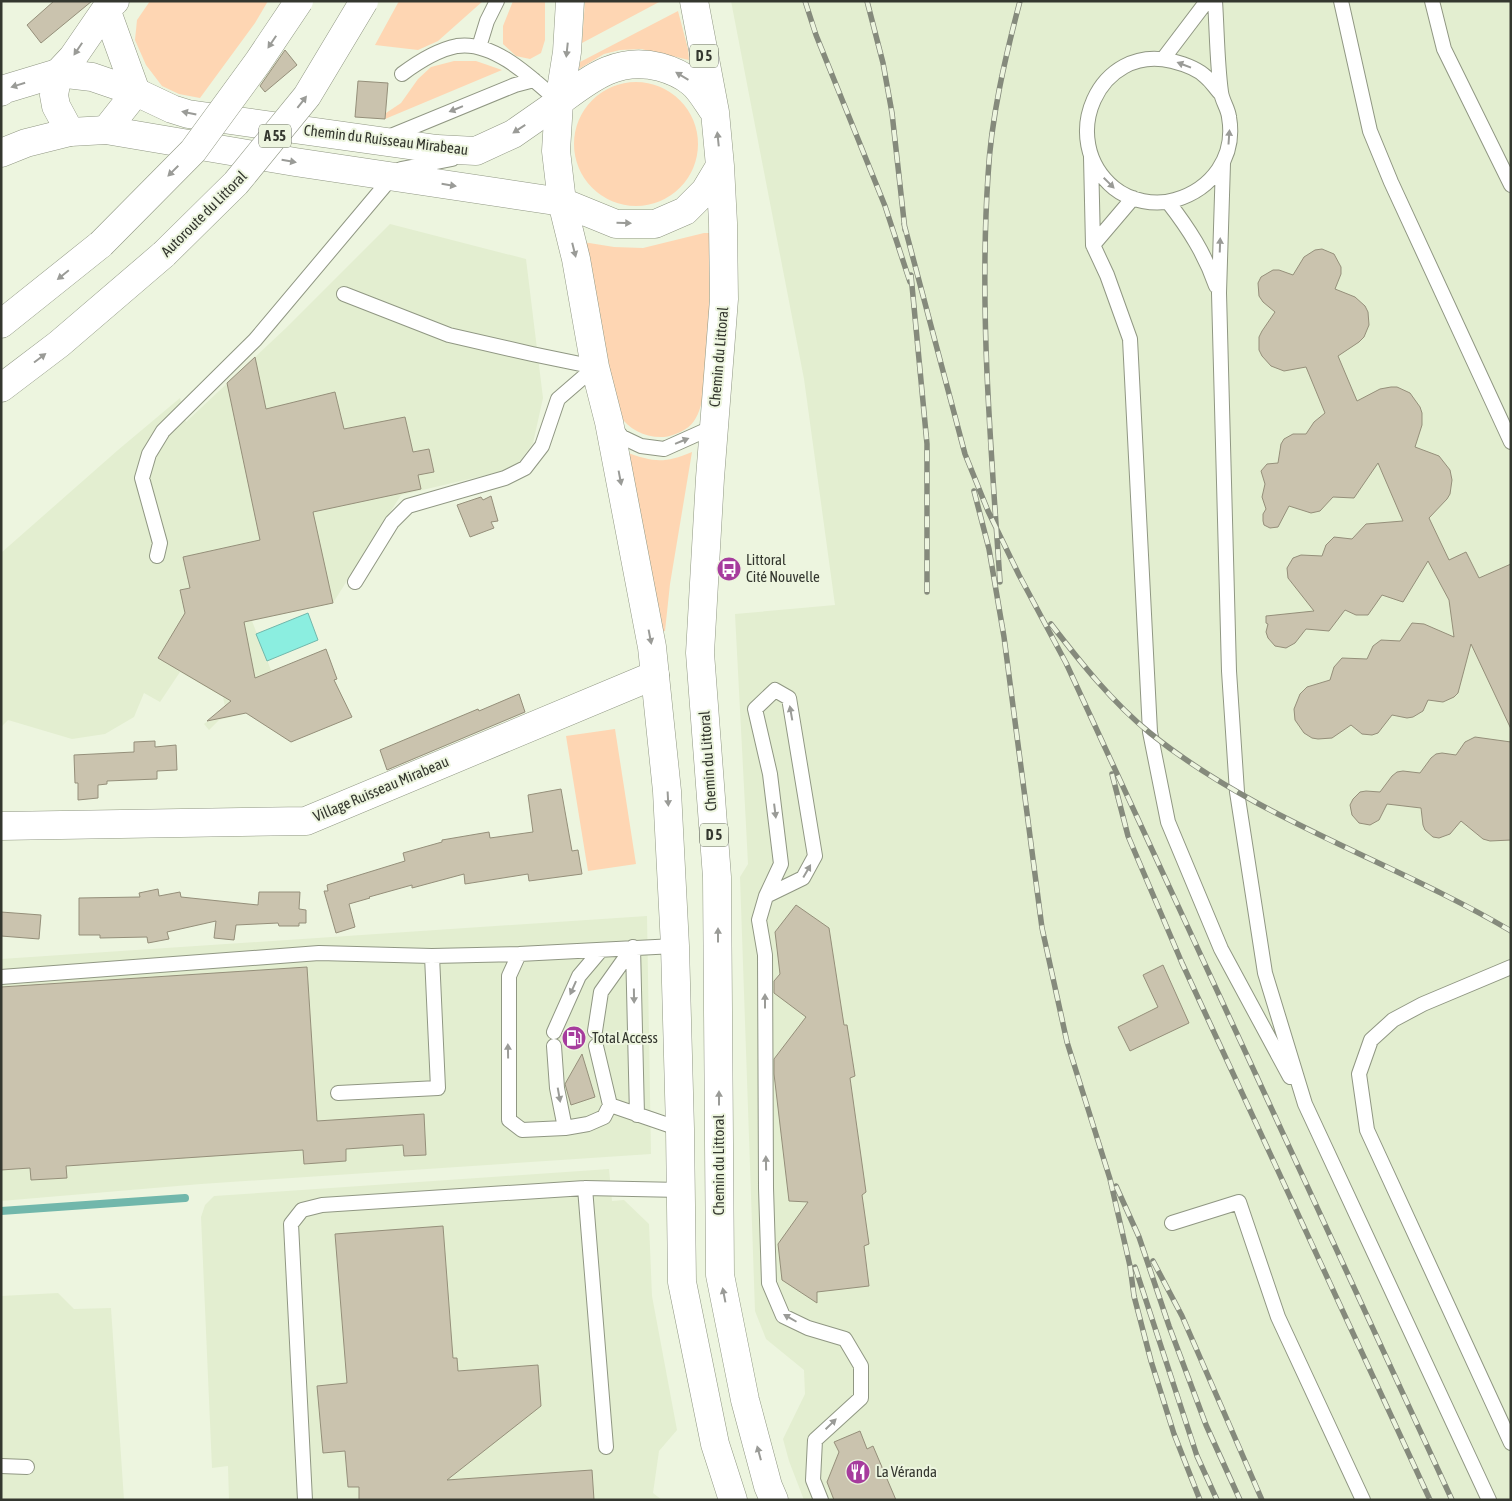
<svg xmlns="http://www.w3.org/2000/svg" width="1512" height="1501" font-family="'Asap Condensed',sans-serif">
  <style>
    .built { fill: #e3eed0 }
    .green { fill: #fed6b3 }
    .water { fill: #8beee0; stroke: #71b7ab }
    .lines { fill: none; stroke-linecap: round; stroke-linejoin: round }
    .stream { stroke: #71b7ab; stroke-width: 8 }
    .building { fill: #cac3ae; stroke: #958f7a }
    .lane-casing { stroke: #909783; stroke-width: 16 }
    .street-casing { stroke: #909783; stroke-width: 29 }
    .secondary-casing { stroke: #909783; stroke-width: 29 }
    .primary-casing { stroke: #909783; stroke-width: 29 }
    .highway-casing { stroke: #909783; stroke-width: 29 }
    .lane { stroke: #fff; stroke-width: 14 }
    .street { stroke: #fff; stroke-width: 28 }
    .secondary { stroke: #fff; stroke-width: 28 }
    .primary { stroke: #fff; stroke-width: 28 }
    .highway { stroke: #fff; stroke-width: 28 }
    .rail-casing { stroke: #858a7c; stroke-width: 5.5 }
    .rail { stroke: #edf5df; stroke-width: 4; stroke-dasharray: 11; stroke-linecap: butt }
    .highway-bridge-casing { stroke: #909783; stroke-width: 29; stroke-linecap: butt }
    .highway-bridge { stroke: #fff; stroke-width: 28 }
    .oneway { fill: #9a9b97 }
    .labels { text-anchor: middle; stroke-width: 4; stroke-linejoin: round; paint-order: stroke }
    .shield { fill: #edf5df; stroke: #6c7064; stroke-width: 1 }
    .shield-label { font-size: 14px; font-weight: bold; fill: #34372f }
    .street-label { font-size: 15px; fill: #34372f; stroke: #edf5df }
    .poi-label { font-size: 15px; fill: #34372f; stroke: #edf5df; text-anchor: start }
  </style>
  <rect width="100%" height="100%" fill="#edf5df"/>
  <!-- built -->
  <path class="built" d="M731,1H1511V1500H804L789,1461L783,1439L805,1394L804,1370L766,1339L755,1311L740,877L748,864L735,614L835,605L804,379Z
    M390,224L526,259L543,398L533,443L517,465L508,470L401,495L333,603L252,621L291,722L247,713L219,720L209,730L204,724L225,707L223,697L180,672L160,702L144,693L134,717L105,734L72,739L8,720L1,727V553L118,450L180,398L186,422L286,328Z
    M647,916L651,1154L201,1184L1,1201V959Z
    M609,1169L612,1201L624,1200L649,1224L652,1296L677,1430L659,1451L653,1493L662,1500H229L228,1466L212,1468L201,1217L205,1205L214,1196Z
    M58,1293L74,1309L111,1308L124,1500H1V1296Z"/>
  <!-- green -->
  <path class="green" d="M150,1H268L255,23L200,98L179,94L162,86L146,65L135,40L137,20Z
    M399,1H483L438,41L418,50L375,45Z
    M513,1H545V40L541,53L530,59L516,56L503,44V26Z
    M585,1H661L582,43Z
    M678,11L688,49L689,60L641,49L620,50L604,54L579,69L580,62Z
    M454,61H476L502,70L385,119L386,113L401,103L418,79L431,67Z
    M574 144a62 62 0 1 1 124 0a62 62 0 1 1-124 0Z
    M704,233H710C710,276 710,319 706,362C704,382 705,405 694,421C688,430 674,436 664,437C645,438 630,430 619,415L583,242L614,247L643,248Z
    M625,452C654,462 663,464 692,452L670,584L665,631H661Z
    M615,729L636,864L588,871L566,736Z"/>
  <!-- water -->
  <path class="water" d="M308,613L318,640L267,661L256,634Z"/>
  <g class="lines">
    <!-- stream -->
    <path class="stream" d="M1,1211L185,1198"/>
  </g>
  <!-- building -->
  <path class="building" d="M54,1H92L41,43L27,25Z
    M285,50L297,65L265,92L260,86Z
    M358,81L388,83L385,119L355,117Z
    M1322,249L1334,254L1341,267V274L1335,289L1355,297L1365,306L1368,312L1369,325L1364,337L1359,342L1338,356L1357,401L1380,389L1391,387H1397L1410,393L1420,407L1422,413V425L1415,447L1439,456L1450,470L1452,480L1450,494L1447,499L1429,518L1449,560L1466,552L1479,578L1511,564V729L1471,644L1458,693L1454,697L1443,702L1428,700L1423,711L1413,717L1407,718L1392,715L1378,733L1372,735L1362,734L1351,725L1332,738L1318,739L1312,738L1304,733L1295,720L1294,709L1300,694L1307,687L1330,680L1334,667L1342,658L1367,659L1373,646L1381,640L1400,641L1412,623L1424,624L1454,637L1449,600L1428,561L1403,602L1382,595L1368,615H1356L1345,610L1329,631L1306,629L1295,643L1286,648L1275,646L1268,638L1266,632L1268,624L1266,623V616L1314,611L1288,578L1287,568L1293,558L1301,555L1322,556L1326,545L1334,537L1352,539L1366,524L1403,521L1378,463L1354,498L1333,497L1320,511L1311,513L1289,506L1278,527L1270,528L1264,525L1263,521V514L1266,509L1262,497L1265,484L1261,471L1267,464L1278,463L1281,444L1284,439L1293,434H1306L1314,422L1325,413L1306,367L1284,371L1271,366L1262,356L1259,350V337L1262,331L1275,312L1263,302L1259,296L1258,283L1261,277L1273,270H1279L1293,275L1304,257L1315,250Z
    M255,357L266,409L335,392L344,429L405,417L413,452L429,449L434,472L418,475L421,489L313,512L333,603L244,622L255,678L326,649L337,679L334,680L352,717L291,742L246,713L207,721L231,701L158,658L185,613L180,590L190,588L183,557L260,540L227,383Z
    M491,496L498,521L491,522L494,528L470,537L457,505L481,497L483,500Z
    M519,694L525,712L387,770L380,750L478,709L479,711Z
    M1475,737L1511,742V840L1490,841L1483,839L1461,821L1450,834L1439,838L1433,837L1425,830L1423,825L1421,808L1387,804L1379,820L1370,825L1359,823L1352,815L1350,805L1353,799L1360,792L1366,791L1380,792L1392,776L1397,772L1403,771L1420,773L1431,758L1436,754L1442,753L1456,755L1465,742Z
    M155,741V747L176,745L177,770L157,771V779L107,781V784L98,785V798L78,800V783H75L74,755L134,752V742Z
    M561,789L572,851L578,850L582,874L529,881L528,874L465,884L464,874L412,888V885L369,897L370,898L349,904L355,927L336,933L324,891H328L327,885L405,861L403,853L442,842V840L489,832L490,838L533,832L528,795Z
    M158,889L159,896L180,892L181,897L258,905L259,892H300L299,909L306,910V923H299V926H279L278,923L236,925L234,940L214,938L216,921L167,932L169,939L148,943L147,937L100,938V935H79V898L140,897L139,893Z
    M796,905L829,928L844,1025H847L855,1076L850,1078L866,1192L862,1195L869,1244L864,1246L869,1286L817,1292V1303L782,1280L778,1244L808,1202L789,1201L774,1074V1059L806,1017L774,993V981L780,974L775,932Z
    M1,912L41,915L39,939L1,936Z
    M1163,965L1189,1023L1130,1051L1118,1027L1158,1007L1143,975Z
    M307,967L317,1121L424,1114L426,1155L404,1156L403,1145L346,1149V1161L304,1164L303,1150L66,1166L67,1178L31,1180L30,1168L1,1170V987Z
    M582,1054L595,1097L571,1105L565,1084Z
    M443,1226L453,1358H457L458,1371L538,1365L541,1406L447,1480L592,1470L594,1500H359V1487H348L345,1451L323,1453L317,1386L347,1383L335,1234Z
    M860,1431L867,1449L873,1446L896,1500H834L827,1482L839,1452L834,1442Z"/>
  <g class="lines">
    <defs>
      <path id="lane" d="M1215,1C1217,31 1217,62 1221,92C1222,101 1228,108 1229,117C1236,157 1212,189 1175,200C1155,206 1130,201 1114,188C1056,140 1099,43 1172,61C1184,64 1197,68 1206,77C1212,82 1216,89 1221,94
        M1341,1L1370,131L1391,182L1511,442
        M1432,1L1444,49L1511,185
        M479,47L487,21L497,1
        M1163,59L1207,1
        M402,74C418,62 437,50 457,46C494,40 534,80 559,102
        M386,138L515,85L534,80
        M1091,157L1093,245L1107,275L1130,339L1150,732L1168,822L1221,949L1290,1077
        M1223,163L1219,293L1229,671L1237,792L1265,973L1305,1104L1489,1500
        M1168,202C1189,229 1205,254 1216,286
        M1093,245L1133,198
        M344,294L449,335L532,354L595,367
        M613,426L622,437L641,446L664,449L713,427
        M157,556L160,543L142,478L149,454L163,431L255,340L392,177L401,169L452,159
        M355,582L392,522L408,506L505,478L525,468L542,446L558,399L595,367
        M766,896L803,878L815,856L789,698L775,690L755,709L770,774L781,864L766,896L759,920L765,955L766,1188L769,1283L783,1316L808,1328L845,1339L861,1366V1398L815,1440L813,1480L821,1500
        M633,947L637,1115
        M519,954L509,976V1120L522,1130L565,1128L557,1088L554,1046
        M1511,967L1423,1004L1393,1020L1371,1040L1359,1074L1367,1130L1511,1443
        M1,977L319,953L432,956
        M595,1031L601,992L633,947
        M554,1032L579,976L601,950
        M596,1046L610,1105L680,1129
        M338,1093L438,1088L432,956L519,954L675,946
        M565,1128L588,1124L604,1117L610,1105
        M1172,1223L1239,1202L1278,1317L1363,1500
        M606,1447L585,1188L681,1190
        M1,1466L27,1467
        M305,1500L291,1224L302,1210L322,1205L585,1188"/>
      <path id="street" d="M106,130L136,92L106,9
        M70,132L56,106L54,95L58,73L73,57L106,9L115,1
        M1,826L306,821L655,675"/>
      <path id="secondary" d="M1,92L5,89L58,73L92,77L136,92L172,109L188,114L437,149L476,151L513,134L559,102
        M1,153L26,143L70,132L106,130L295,162L562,202"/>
      <path id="primary" d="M570,1L567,52L559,102L556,151L562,202L576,259L595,367L609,422L652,647L667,791L675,946L680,1129L682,1282L715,1444L733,1500
        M694,1L715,112L720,166L723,223L724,299L710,478L700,653L717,877L720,1275L745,1400L768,1486L774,1500
        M559,102C591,78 618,56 660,67C671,70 681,74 691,82C699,88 706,100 712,109
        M562,202L616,224H655L685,211L705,191L720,166"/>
      <path id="highway" d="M1,324L101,244
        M1,388L59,344L164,254"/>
    </defs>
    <!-- lane casing -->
    <use href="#lane" class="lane-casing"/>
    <!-- street casing -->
    <use href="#street" class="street-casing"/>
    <!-- secondary casing -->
    <use href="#secondary" class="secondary-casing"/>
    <!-- primary casing -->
    <use href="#primary" class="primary-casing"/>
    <!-- highway casing -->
    <use href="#highway" class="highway-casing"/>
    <!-- lane -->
    <use href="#lane" class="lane"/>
    <!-- street -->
    <use href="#street" class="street"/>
    <!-- secondary -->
    <use href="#secondary" class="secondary"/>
    <!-- primary -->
    <use href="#primary" class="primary"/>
    <!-- highway -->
    <use href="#highway" class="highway"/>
    <defs>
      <path id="rail" d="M805,1L816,35L885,206L910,282
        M867,1L883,63L892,113L905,230
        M904,224L965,454L988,511L1019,575L1066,663L1452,1500
        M911,275L927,444V592
        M974,491L989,549L1004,637L1042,928L1067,1042L1110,1179L1130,1266L1134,1296L1151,1361L1174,1434L1200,1500
        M1000,582C991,447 979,312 988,176C991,118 1005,58 1020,1
        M1051,624C1081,663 1112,702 1150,733C1258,820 1393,861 1511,931
        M1112,774L1128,836L1182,963L1430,1500
        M1116,1186L1139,1237L1169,1326L1206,1425L1240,1500
        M1153,1261L1182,1316L1262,1500
        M1135,1267L1197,1456L1217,1500"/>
    </defs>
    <!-- rail casing -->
    <use href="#rail" class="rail-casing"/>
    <!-- rail -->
    <use href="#rail" class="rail"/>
    <defs>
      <path id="highway-bridge" d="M101,244L193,151L258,62L299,1
        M164,254L236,183L307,96L364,1"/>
    </defs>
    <!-- highway-bridge casing -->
    <use href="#highway-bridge" class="highway-bridge-casing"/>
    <!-- highway-bridge -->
    <use href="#highway-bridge" class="highway-bridge"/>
  </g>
  <!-- one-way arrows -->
  <defs><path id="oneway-solid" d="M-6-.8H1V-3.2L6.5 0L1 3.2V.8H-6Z" transform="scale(1.25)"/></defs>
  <g class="oneway">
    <use href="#oneway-solid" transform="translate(272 42) rotate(124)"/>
    <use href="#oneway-solid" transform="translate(78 49) rotate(124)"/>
    <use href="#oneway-solid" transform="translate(567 50) rotate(96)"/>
    <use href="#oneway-solid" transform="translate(1184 65) rotate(-159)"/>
    <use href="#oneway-solid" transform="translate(682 76) rotate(-149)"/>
    <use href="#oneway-solid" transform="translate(18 85) rotate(163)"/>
    <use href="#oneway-solid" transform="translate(302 102) rotate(-52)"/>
    <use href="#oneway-solid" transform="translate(456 109) rotate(158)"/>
    <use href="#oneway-solid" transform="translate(189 113) rotate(-168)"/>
    <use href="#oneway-solid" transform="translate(519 129) rotate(147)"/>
    <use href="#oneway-solid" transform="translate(1229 137) rotate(-86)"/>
    <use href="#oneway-solid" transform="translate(718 139) rotate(-96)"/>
    <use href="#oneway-solid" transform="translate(289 161) rotate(10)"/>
    <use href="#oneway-solid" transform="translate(173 171) rotate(135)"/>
    <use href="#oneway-solid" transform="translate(1109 183) rotate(45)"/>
    <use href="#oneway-solid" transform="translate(449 185) rotate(9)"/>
    <use href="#oneway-solid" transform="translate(624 223) rotate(2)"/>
    <use href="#oneway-solid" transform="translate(1220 245) rotate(-88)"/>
    <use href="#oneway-solid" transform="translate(574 250) rotate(76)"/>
    <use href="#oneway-solid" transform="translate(63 275) rotate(141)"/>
    <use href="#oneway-solid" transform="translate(40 358) rotate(-37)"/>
    <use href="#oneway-solid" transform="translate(682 441) rotate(-22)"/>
    <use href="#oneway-solid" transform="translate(620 478) rotate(79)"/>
    <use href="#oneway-solid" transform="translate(650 637) rotate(79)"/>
    <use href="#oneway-solid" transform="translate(791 713) rotate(-100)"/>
    <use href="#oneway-solid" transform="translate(668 799) rotate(87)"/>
    <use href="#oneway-solid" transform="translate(775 811) rotate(83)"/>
    <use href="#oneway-solid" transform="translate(807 871) rotate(-60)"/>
    <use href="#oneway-solid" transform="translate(718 935) rotate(-90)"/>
    <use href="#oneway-solid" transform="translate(573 988) rotate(114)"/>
    <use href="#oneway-solid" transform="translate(634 996) rotate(89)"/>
    <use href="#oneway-solid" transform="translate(765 1001) rotate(-90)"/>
    <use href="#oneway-solid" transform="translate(508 1051) rotate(-91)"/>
    <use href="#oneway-solid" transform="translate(559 1095) rotate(80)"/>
    <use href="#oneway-solid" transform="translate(719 1098) rotate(-90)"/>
    <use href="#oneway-solid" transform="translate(766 1163) rotate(-91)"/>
    <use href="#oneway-solid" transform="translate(724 1295) rotate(-101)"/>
    <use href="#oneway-solid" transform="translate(790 1318) rotate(-150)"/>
    <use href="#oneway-solid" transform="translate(831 1424) rotate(-44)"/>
    <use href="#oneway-solid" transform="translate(759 1453) rotate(-105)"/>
  </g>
  <!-- icons -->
  <defs>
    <symbol id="bus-disc" viewBox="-11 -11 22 22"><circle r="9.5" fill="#a63c9d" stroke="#edf5df"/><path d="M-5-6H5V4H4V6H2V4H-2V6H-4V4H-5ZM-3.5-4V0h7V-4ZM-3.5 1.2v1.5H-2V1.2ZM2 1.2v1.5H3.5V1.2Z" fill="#fff"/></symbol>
    <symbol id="fuel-disc" viewBox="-11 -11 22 22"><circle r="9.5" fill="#a63c9d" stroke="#edf5df"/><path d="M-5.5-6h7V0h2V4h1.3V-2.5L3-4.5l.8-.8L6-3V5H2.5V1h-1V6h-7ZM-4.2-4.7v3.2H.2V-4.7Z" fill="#fff"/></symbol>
    <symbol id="restaurant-disc" viewBox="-11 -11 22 22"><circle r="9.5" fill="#a63c9d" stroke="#edf5df"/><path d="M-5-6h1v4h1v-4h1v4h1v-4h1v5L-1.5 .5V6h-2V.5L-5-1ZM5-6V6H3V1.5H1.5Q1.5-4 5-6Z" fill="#fff"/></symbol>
  </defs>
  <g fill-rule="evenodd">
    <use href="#bus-disc" x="715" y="555" width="28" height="28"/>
    <use href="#fuel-disc" x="560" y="1024" width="28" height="28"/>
    <use href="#restaurant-disc" x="844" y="1458" width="28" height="28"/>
  </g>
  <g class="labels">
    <!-- shield labels -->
    <g class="shield">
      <rect x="690" y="44.5" width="28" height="23" rx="4"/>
      <rect x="259" y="124.5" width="32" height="23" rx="4"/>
      <rect x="700" y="823.5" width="28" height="23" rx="4"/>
    </g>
    <g class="shield-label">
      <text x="704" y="61">D 5</text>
      <text x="275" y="141">A 55</text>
      <text x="714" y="840">D 5</text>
    </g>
    <!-- street labels -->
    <g class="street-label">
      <text transform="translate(386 140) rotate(7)" y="5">Chemin du Ruisseau Mirabeau</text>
      <text transform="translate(204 214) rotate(-45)" y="5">Autoroute du Littoral</text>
      <text transform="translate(719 357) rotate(-85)" y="5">Chemin du Littoral</text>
      <text transform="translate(708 761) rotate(-94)" y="5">Chemin du Littoral</text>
      <text transform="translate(381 789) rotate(-23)" y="5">Village Ruisseau Mirabeau</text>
      <text transform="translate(719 1165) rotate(-90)" y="5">Chemin du Littoral</text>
    </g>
    <!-- poi labels -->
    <g class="poi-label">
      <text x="746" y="565">Littoral<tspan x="746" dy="17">Cité Nouvelle</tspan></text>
      <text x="592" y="1043">Total Access</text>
      <text x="876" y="1477">La Véranda</text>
    </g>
  </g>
  <!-- border -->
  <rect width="1512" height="1501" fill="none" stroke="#34372f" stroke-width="5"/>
</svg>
